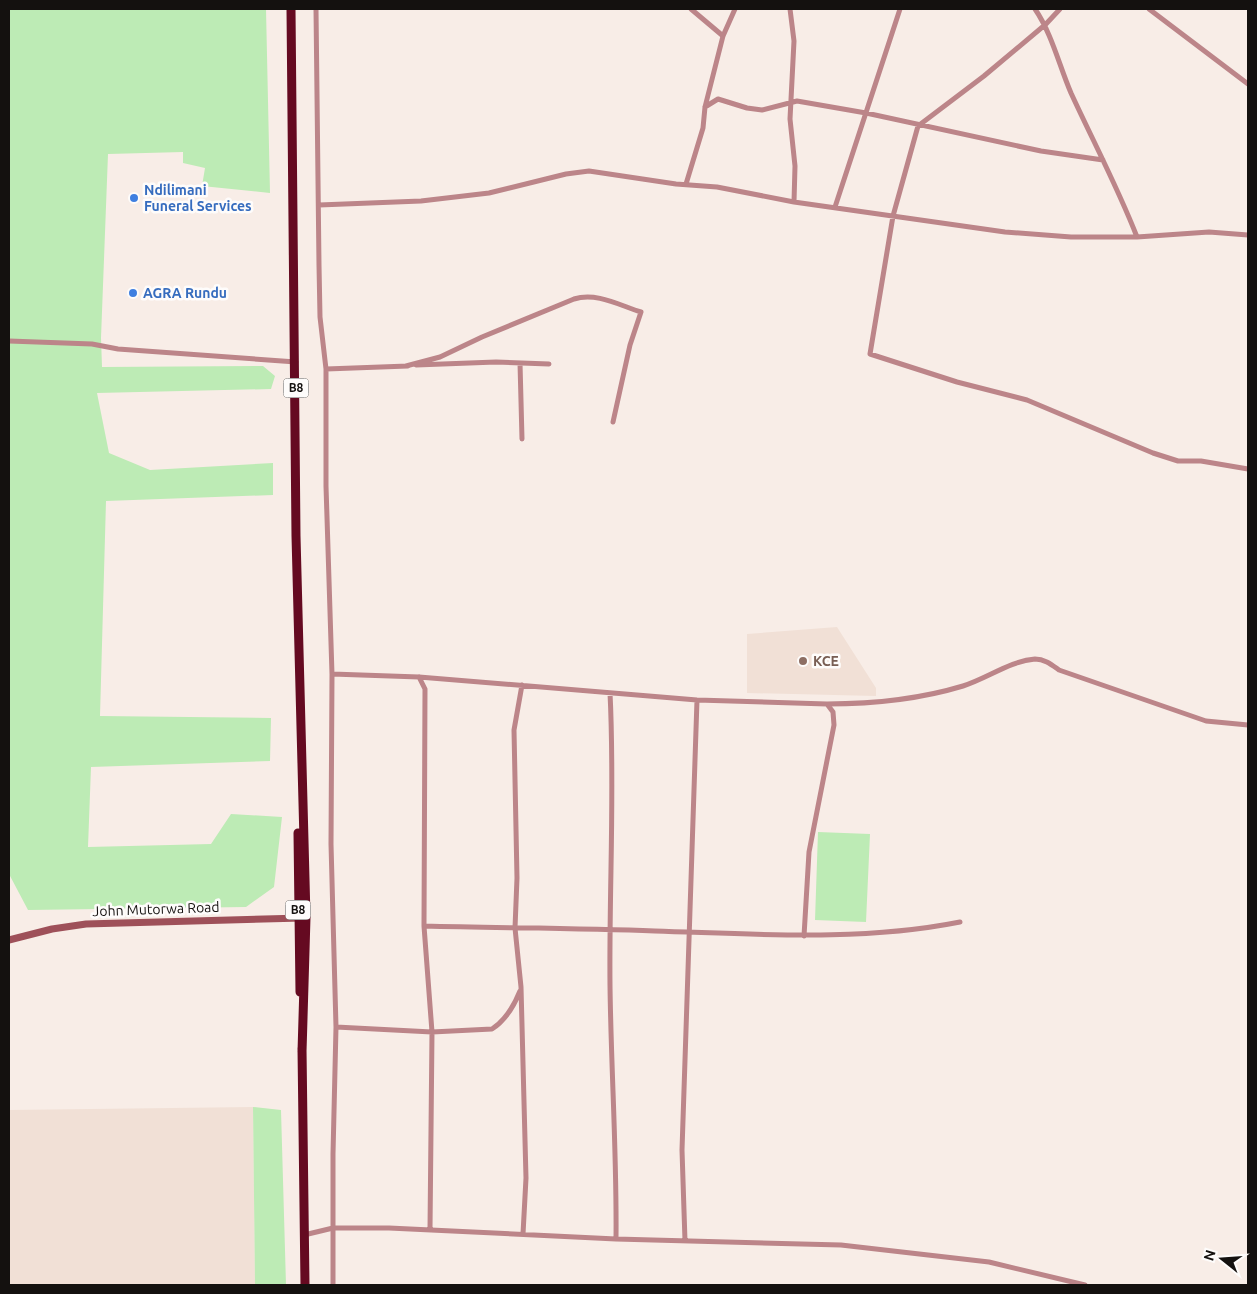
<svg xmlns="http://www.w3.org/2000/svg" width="1257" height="1294" font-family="Ubuntu,sans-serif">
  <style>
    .built { fill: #f1e0d6 }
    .green { fill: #bdebb5 }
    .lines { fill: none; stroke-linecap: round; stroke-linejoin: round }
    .street { stroke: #bc8589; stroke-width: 5 }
    .secondary { stroke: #9e5059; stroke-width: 7 }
    .highway { stroke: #650a21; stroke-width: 9 }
    .shop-dot { fill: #3f7fe0; stroke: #fefcfb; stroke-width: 2 }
    .education-dot { fill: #8d6e63; stroke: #fefcfb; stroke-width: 2 }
    .labels { text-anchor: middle; stroke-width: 5; stroke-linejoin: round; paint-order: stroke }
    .shield { fill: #fefcfb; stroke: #5a5856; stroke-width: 1 }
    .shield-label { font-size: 12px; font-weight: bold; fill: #14110f }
    .shop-label { font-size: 14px; font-weight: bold; fill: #366cbe; stroke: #fefcfb; text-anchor: start }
    .education-label { font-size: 14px; font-weight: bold; fill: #785e54; stroke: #fefcfb; text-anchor: start }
    .street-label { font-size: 14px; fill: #14110f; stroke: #fefcfb }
  </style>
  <rect width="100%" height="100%" fill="#f8ede7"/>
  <!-- built -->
  <path class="built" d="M837,627L876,688V696L747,693V634Z
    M253,1107L255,1285H9V1110Z"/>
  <!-- green -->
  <path class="green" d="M9,9H266L270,193L202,186L205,168L183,163V152L108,154L101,338L102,367L263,366L275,376L271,389L97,393L109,453L150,470L273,463V495L106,501L100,716L271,718L270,761L91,767L88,847L211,844L231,814L282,817L274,887L246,907L28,910L9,874Z
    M818,832L870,834L866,922L815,920Z
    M253,1107L281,1110L286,1285H255Z"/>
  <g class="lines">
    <!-- street -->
    <path class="street" d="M316,9L319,265L320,317L326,369V486L332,674L331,844L336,1027L333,1154V1285
      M691,9L723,36
      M790,9L794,41L790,119L795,166L794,202
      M1035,9C1052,34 1059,65 1071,93C1093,141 1118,188 1137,237
      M1060,9L1046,24L984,76L918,126L893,216L870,354L957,382L1027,400L1153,453L1178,461H1201L1248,469
      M1149,9L1248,84
      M705,107L718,99L747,108L762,110L797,101L866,113L1041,151L1103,160
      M686,184L703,128L705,107L723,36L735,9
      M319,205L421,201L489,193L566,174L589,171L676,184L717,187L794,202L1005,232L1071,237H1137L1209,232L1248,235
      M835,207L900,9
      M9,341L92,344L118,349L296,362
      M520,363L522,439
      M416,365L496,362L549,364
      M406,366L440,357L482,337L574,299C596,292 619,305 641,312L630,345L613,422
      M326,369L408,366
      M332,674L419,677L697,700L827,704L833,712L834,725L809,852L804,936
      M419,677L425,689L424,926L432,1032L430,1229
      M522,685L514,730L517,878L515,928L521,987L526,1178L523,1234
      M610,693C615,790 609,888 610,985C611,1070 617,1154 616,1239
      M827,704C872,704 920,699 963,686C988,678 1010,661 1035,659C1045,659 1052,665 1059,670L1206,721L1248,725
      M424,926C501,928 578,928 655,931C757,934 859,942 960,922
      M336,1027L432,1032L492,1029C506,1020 514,1006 520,991
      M304,1235L333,1228H389L616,1239L841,1245L989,1262L1085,1285
      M685,1241L682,1150L697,700"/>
    <!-- secondary -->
    <path class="secondary" d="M9,940L52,929L86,924L303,918"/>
    <!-- highway -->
    <path class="highway" d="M291,9L296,536L306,917L302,1052
      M298,833L300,992
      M302,1048L305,1285"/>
  </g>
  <!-- markers -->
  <g class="shop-dot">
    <circle cx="134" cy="198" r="5"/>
    <circle cx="133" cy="293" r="5"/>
  </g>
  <circle class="education-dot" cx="803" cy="661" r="5"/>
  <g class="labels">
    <!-- shield labels -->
    <g class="shield">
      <rect x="283.5" y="378.5" width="25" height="19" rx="4"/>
      <rect x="285.5" y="900.5" width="25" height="19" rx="4"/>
    </g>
    <g class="shield-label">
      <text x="296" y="392">B8</text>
      <text x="298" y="914">B8</text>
    </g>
    <!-- shop labels -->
    <g class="shop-label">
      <text x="144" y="195">Ndilimani<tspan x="144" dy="16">Funeral Services</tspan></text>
      <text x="143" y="298">AGRA Rundu</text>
    </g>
    <!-- education labels -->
    <g class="education-label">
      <text x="813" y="666">KCE</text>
    </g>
    <!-- street labels -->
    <g class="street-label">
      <text transform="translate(156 909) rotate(-2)" y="5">John Mutorwa Road</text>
    </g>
  </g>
  <!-- border -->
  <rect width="1257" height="1294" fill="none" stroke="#14110f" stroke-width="20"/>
  <!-- north arrow -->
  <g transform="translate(1222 1259) rotate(287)" stroke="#fefcfb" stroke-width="4" paint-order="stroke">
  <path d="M0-4L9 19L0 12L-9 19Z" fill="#14110f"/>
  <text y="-8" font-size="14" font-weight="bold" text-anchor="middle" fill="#14110f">N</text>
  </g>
</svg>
